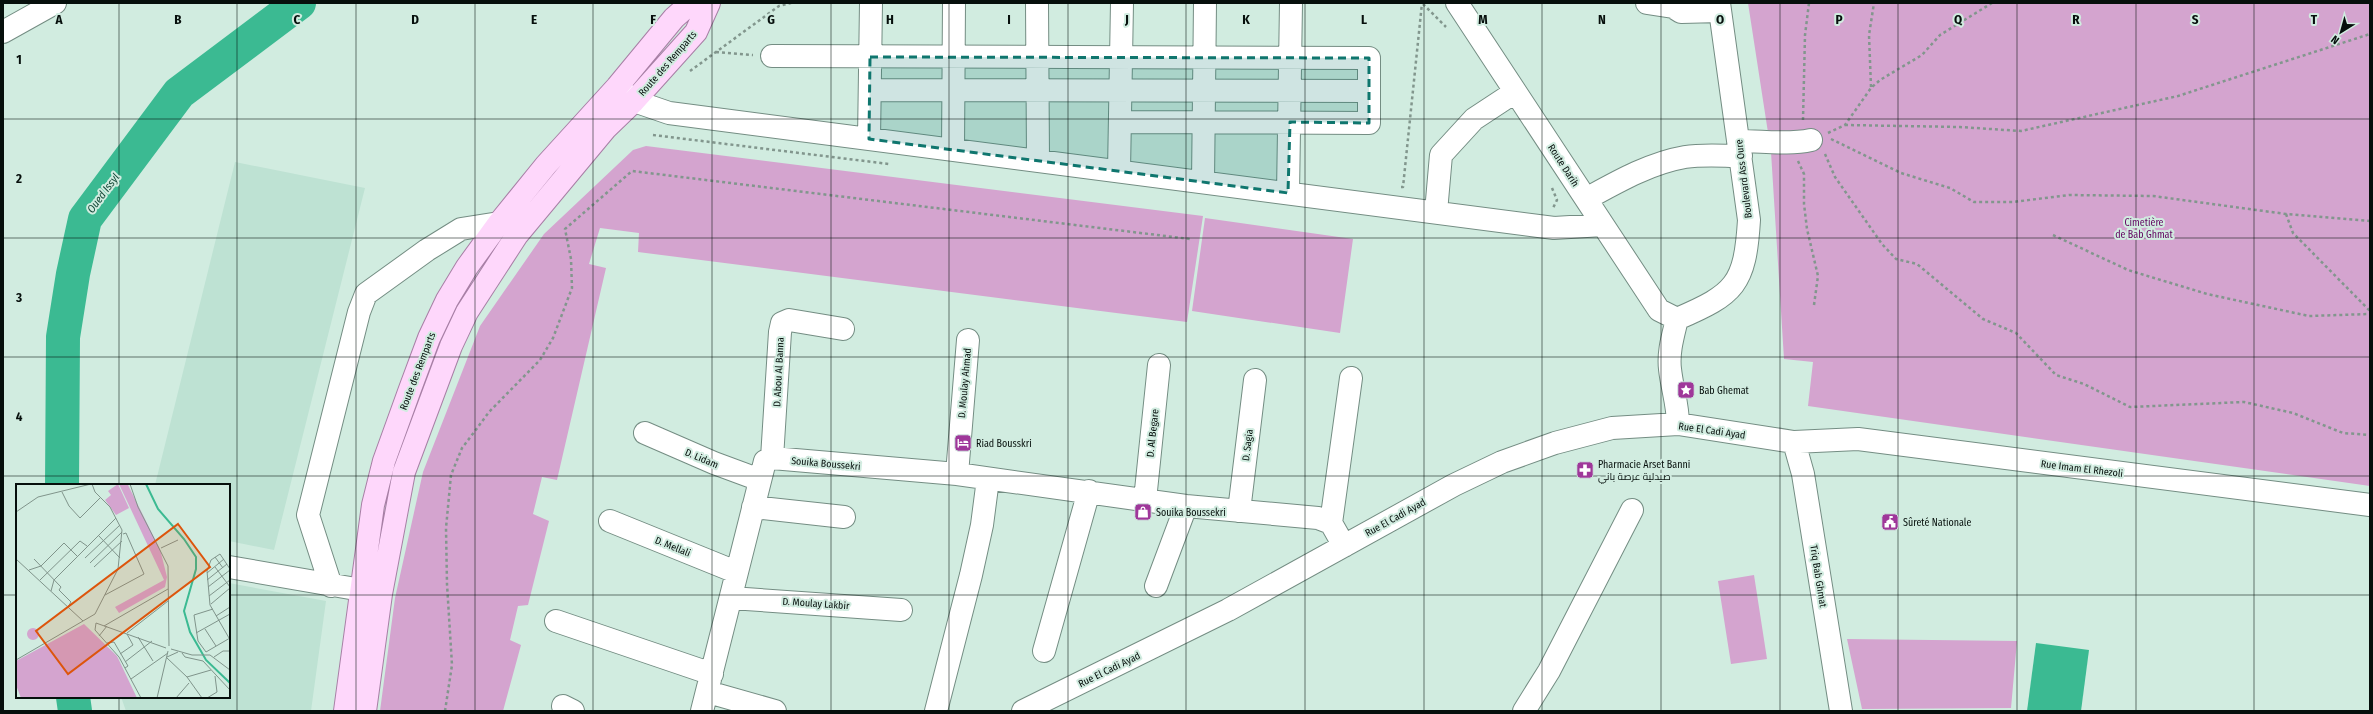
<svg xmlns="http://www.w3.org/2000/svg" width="2373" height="714" font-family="'Fira Sans Condensed',Cairo,sans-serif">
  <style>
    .built { fill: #bee2d3 }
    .green { fill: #d4a4cf }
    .water { fill: #3bba92 }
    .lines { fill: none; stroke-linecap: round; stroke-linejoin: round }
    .river { stroke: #3bba92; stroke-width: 34 }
    .minor-casing { stroke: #748d83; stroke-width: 24 }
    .major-casing { stroke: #a77fa5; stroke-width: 24 }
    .path { stroke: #82968d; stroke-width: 2.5; stroke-dasharray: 3 3; stroke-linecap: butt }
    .minor { stroke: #fff; stroke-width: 22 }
    .major { stroke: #fed7fb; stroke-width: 22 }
    .marked { fill: #0f766e; fill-opacity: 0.2; stroke: #0f766e; stroke-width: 3; stroke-dasharray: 8 5; stroke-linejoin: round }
    .grid { fill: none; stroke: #060f0c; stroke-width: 1; stroke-opacity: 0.55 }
    .labels { text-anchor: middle; stroke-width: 4; stroke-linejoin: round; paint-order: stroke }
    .street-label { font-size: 10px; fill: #060f0c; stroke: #d1ece0 }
    .park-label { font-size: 10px; fill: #620360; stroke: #d1ece0 }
    .poi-label { font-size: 10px; fill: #060f0c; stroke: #d1ece0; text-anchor: start }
    .water-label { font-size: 11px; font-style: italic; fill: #114635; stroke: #d1ece0 }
    .inset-river { fill: none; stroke: #3bba92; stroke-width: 2 }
    .inset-road { fill: none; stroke: #80948b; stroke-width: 1 }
    .view { fill: #dd550c; fill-opacity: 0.15; stroke: #dd550c; stroke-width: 2 }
    .inset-edge { fill: none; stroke: #060f0c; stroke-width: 2 }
    .grid-label { font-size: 13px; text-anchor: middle; font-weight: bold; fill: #060f0c; stroke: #d1ece0; stroke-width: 4; stroke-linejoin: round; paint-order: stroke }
  </style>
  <rect width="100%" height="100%" fill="#d1ece0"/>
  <!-- built -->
  <path class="built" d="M235,162L365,188L274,550L229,541V485H155Z
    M229,583L326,601L311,711H126L121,697H229Z"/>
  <!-- green -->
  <path class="green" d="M1748,3H2370V486L1808,406L1813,362L1784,359L1771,152Z
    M646,146L1203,216L1187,322L638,252L639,233L600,228L589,264L606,268L557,480L542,477L533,514L549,521L528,605L518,606L510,640L521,645L503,711H380L395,598L423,472L480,326L544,234L633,150Z
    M1205,218L1353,239L1340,333L1192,311Z
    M1754,575L1767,659L1731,664L1718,581Z
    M1847,639L2017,641L2011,708L1862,709Z"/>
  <!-- water -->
  <path class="water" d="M2036,643L2089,650L2081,711H2027Z"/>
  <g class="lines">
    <!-- river -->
    <path class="river" d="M62,485L63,337L73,274L85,219L179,93L299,3
      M73,697L75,711"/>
    <defs>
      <path id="minor" d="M1037,3L1038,160
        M1457,3L1659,310L1677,319
        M1647,3L1673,7L1681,12L1720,11
        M3,32L55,3
        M772,56C971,58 1170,56 1369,58V123L1120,122
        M620,89L634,101L669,113L1554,228L1603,225
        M870,90L1369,91
        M869,139L871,3
        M1739,141C1763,141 1788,145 1811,140
        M953,150L954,3
        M1119,171L1122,3
        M1203,182L1205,3
        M1288,193L1291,3
        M1586,199C1617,182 1650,163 1685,157C1704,154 1723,156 1741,156
        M1436,212L1441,155L1474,119L1515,92
        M1677,319C1735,294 1745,285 1749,220L1719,3
        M1677,319C1673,336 1668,352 1670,369C1672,388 1678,405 1678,424
        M645,433L714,463L760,480
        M1794,442L1803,474L1841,711
        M772,458L780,332L782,323L789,320L843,329
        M957,474L968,340
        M1145,500L1159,365
        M753,507L844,517
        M1239,511L1255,380
        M610,521L736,572
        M1331,523L1351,378
        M229,567L379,593
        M331,586L308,515L359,312L366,294L427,250L461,229L499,223
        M1156,586L1186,506
        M731,598L901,610
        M556,621L712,674
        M1044,651L1089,491
        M708,692L775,711
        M563,706L573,711
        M702,711L765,461L772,458L957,474L1186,506L1318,518L1331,523L1344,546
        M936,711L971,575L982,525L988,479
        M1023,711L1228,610L1454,485L1502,462L1555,443L1612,428L1678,424L1794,442L1858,439L2370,505
        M1524,711L1549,671L1632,510"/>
      <path id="major" d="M345,711L373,505L384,461L410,389L429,338L447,300L467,267L499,223L546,165L617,87L674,18L691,3
        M365,711L381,594L404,472L451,346L467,312L517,235L606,128L634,101L696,32L709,3"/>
    </defs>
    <!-- minor casing -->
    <use href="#minor" class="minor-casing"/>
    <!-- major casing -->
    <use href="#major" class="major-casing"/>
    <!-- path -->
    <path class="path" d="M1423,4L1446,27
      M716,52L753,55
      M690,71L779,6L791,3
      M1871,87L1869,35L1874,3
      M1803,120L1805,35L1809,3
      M1845,125L1960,127L2021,131L2178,96L2370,34
      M1828,133L1845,125L1871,88L1880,80L1922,55L1940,35L1992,3
      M653,135L889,164
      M1831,139L1901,173L1950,188L1974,202H2013L2069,195L2153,196L2286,214L2370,221
      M1825,154L1835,177L1882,244L1896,259L1917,264L1983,319L2016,333L2056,375L2084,384L2130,407L2244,402L2293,413L2343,433L2370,435
      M1798,161L1804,174V204L1807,229L1818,276L1814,305
      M1401,187H1403L1422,3
      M1552,188L1557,200L1553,208
      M2286,214L2293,233L2370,311
      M2053,235L2128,270L2207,294L2309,316L2370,314
      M445,711L452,665L447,584L446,528L451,475L462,448L475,431L489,412L540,360L553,338L572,288L571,259L565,229L632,171L1190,239"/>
    <!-- minor -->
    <use href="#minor" class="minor"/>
    <!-- major -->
    <use href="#major" class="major"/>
  </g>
  <!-- marked area -->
  <path class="marked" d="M870,57L1369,58V123L1290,122L1288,193L869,139Z"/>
  <!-- grid -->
  <path class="grid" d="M119,3V485M237,3V711M356,3V711M475,3V711M593,3V711M712,3V711M831,3V711M949,3V711M1068,3V711M1186,3V711M1305,3V711M1424,3V711M1542,3V711M1661,3V711M1780,3V711M1898,3V711M2017,3V711M2136,3V711M2254,3V711M3,119H2370M3,238H2370M3,357H2370M3,476H2370M3,595H17M229,595H2370M119,697V711"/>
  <!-- icons -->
  <defs>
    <symbol id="sight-square" viewBox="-11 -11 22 22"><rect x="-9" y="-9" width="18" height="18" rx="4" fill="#9f379a" stroke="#d1ece0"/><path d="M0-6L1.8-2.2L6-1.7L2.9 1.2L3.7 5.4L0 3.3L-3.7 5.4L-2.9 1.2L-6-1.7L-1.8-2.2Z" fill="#fff"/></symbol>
    <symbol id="hotel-square" viewBox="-11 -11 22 22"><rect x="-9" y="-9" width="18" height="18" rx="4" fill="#9f379a" stroke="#d1ece0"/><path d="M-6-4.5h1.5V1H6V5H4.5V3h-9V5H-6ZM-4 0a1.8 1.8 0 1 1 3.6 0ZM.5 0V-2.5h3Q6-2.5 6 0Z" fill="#fff"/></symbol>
    <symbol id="pharmacy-square" viewBox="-11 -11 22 22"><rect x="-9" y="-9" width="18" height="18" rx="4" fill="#9f379a" stroke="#d1ece0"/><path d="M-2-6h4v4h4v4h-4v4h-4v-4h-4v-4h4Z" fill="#fff"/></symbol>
    <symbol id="shop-square" viewBox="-11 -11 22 22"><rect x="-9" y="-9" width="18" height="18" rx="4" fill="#9f379a" stroke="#d1ece0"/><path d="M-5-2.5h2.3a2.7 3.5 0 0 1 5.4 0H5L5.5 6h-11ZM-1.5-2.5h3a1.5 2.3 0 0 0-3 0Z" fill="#fff"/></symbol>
    <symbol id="civic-square" viewBox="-11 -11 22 22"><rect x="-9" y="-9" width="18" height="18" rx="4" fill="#9f379a" stroke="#d1ece0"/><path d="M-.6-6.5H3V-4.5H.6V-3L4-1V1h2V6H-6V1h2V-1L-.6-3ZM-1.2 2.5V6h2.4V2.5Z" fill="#fff"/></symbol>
  </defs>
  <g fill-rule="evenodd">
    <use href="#sight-square" x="1676" y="380" width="20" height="20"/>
    <use href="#hotel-square" x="953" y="433" width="20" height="20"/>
    <use href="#pharmacy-square" x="1575" y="460" width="20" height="20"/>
    <use href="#shop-square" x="1133" y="502" width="20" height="20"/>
    <use href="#civic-square" x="1880" y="512" width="20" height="20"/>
  </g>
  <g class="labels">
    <!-- street labels -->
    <g class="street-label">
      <text transform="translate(667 63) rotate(-49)" y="4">Route des Remparts</text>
      <text transform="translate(1564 165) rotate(57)" y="4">Route Darih</text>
      <text transform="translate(1743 179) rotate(-97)" y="4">Boulevard Ass Oure</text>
      <text transform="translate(417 371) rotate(-69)" y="4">Route des Remparts</text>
      <text transform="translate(778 372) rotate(-87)" y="4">D. Abou Al Banna</text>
      <text transform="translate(964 383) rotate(-85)" y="4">D. Moulay Ahmad</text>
      <text transform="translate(1712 430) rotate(8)" y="4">Rue El Cadi Ayad</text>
      <text transform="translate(1152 433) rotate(-84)" y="4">D. Al Begare</text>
      <text transform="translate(1247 445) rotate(-83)" y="4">D. Sagia</text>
      <text transform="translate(702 458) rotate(23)" y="4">D. Lidam</text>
      <text transform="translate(826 463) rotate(5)" y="4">Souika Boussekri</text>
      <text transform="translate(2082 468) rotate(7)" y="4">Rue Imam El Rhezoli</text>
      <text transform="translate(1395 517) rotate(-29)" y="4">Rue El Cadi Ayad</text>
      <text transform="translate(673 546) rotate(22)" y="4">D. Mellali</text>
      <text transform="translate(1819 576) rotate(81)" y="4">Triq Bab Ghmat</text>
      <text transform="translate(816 603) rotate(4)" y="4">D. Moulay Lakbir</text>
      <text transform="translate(1109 669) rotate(-26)" y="4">Rue El Cadi Ayad</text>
    </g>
    <!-- park labels -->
    <g class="park-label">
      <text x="2144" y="226">Cimetière<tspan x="2144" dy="12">de Bab Ghmat</tspan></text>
    </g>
    <!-- poi labels -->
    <g class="poi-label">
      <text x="1699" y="394">Bab Ghemat</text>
      <text x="976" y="447">Riad Bousskri</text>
      <text x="1598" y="468">Pharmacie Arset Banni<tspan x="1598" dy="12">صيدلية عرصة باني</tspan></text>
      <text x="1156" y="516">Souika Boussekri</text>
      <text x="1903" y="526">Sûreté Nationale</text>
    </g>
    <!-- water labels -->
    <g class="water-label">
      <text transform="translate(103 193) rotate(-53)" y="4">Oued Issyl</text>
    </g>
  </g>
  <!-- overview -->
  <g transform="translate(16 484)">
    <rect width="214" height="214" fill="#d1ece0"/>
    <path d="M102,0L113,24L100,31L89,16L95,11L92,7ZM103,0L112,1L144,65L151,93L149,103L103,129L99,123L148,96ZM68,140L101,172L121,214H5L0,201V177ZM11 150a6 6 0 1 1 12 0a6 6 0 1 1-12 0Z" fill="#d4a4cf"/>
    <path class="inset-river" d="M130,0L142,25L168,55L180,73V85L168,127L174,148L190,176L214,199"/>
    <path class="inset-road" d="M114,0L122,23L152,82L153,162M46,8L53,22L64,34L85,13M0,28L22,13L75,0M82,51L104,74M145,64L162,56M199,73L207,84M69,74L104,41M0,75L67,137M18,75L45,103L43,106L55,118L52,123M74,79L106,48M78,83L106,57M199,83L214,103M13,86L25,82L48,59L61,72M191,89L208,75M24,96L64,57L71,62M191,96L211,80M192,103L214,86M35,107L38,96L100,34M89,111L128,90L110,49L107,50M193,112L214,96M195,120L214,104M197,125L178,131L182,157L190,168L214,154M200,132L214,123M80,139L79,146L103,173L125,214M80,139L150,164M88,142L152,105M189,145L200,162M111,149L152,117M180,149L214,130M83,152L91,142M122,153L137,177M213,154L194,121L191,87L195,76L204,70L214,85M91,159L98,158L112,182L109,184M155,165L176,171H194L214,186M166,169L169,173L187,177L214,206M104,170L117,161L111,150M151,173L162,168M198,173L207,167H214M151,174L171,193L186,214M0,176L79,130L102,85L106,46L94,23L79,8L76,0M109,178L136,157M171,193L195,186M115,195L152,169M141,214L152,167M160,214L173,199M191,214L201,208L199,192"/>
    <path class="view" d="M162,40L194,83L52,190L20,147Z"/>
    <rect width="214" height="214" class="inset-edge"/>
  </g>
  <g class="grid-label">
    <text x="59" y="24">A</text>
    <text x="178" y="24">B</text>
    <text x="297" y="24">C</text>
    <text x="415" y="24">D</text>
    <text x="534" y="24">E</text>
    <text x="653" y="24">F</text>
    <text x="771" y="24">G</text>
    <text x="890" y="24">H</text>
    <text x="1009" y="24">I</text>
    <text x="1127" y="24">J</text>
    <text x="1246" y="24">K</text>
    <text x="1364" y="24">L</text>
    <text x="1483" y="24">M</text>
    <text x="1602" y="24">N</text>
    <text x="1720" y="24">O</text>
    <text x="1839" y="24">P</text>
    <text x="1958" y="24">Q</text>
    <text x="2076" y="24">R</text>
    <text x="2195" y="24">S</text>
    <text x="2314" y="24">T</text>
    <text x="19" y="64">1</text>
    <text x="19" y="183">2</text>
    <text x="19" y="302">3</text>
    <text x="19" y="421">4</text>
  </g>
  <!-- border -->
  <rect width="2373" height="714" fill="none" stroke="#060f0c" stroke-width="8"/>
  <!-- north arrow -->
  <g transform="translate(2341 32) rotate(217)" stroke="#d1ece0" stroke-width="3" paint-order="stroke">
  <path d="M0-3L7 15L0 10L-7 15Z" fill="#060f0c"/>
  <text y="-6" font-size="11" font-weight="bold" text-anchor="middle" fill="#060f0c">N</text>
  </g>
</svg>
